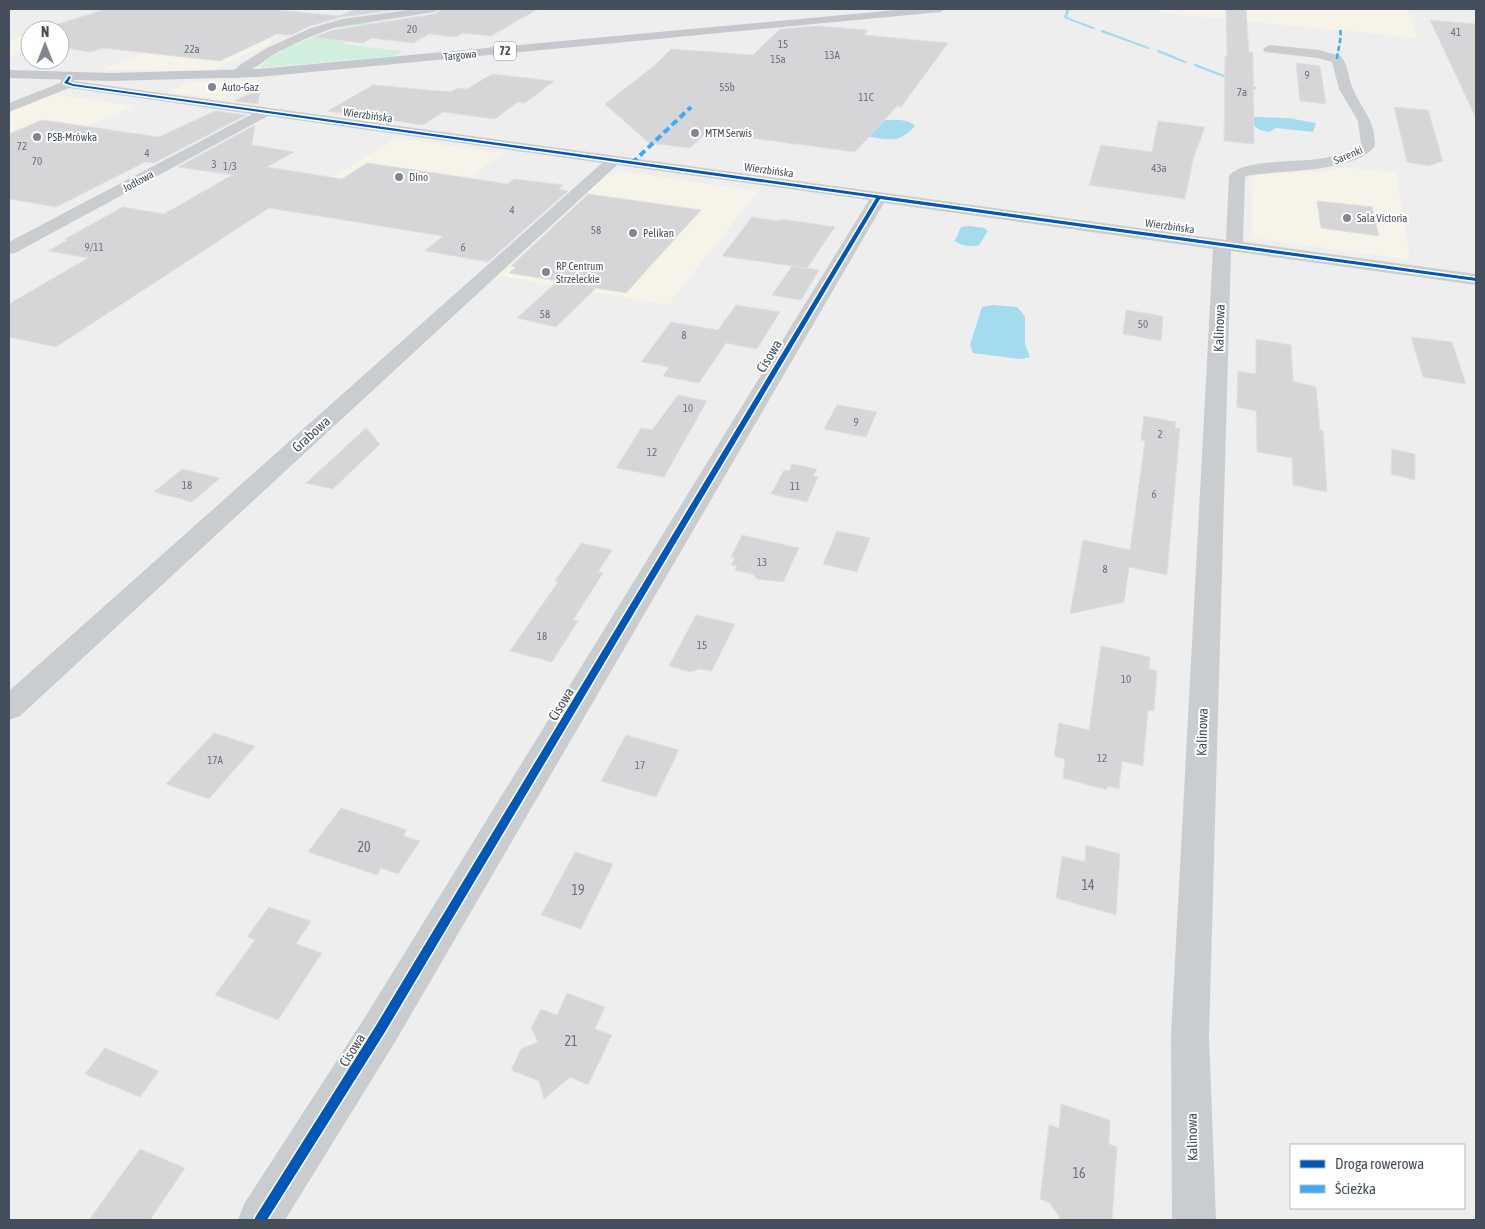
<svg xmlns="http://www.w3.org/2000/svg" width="1485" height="1229" font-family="'Asap Condensed',sans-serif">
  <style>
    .commercial { fill: #f6f3e9 }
    .green { fill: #d1efdf }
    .water { fill: #a4dbef }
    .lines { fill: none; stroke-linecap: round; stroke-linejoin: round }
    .stream { fill: #a4dbef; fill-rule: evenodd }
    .building { fill: #d6d6d9; stroke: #e0e0e1 }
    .minor { fill: #cacdcf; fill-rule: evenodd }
    .major { fill: #c5c9cd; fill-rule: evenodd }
    .quiet-far1 { stroke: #3fa9f5; stroke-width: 2.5; stroke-dasharray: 5.5 2.5; stroke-linecap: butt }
    .quiet { stroke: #3fa9f5; stroke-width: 4; stroke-dasharray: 7 4; stroke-linecap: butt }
    .cycleway-casing { stroke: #fff; stroke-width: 3 }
    .cycleway { fill: #0057b8; fill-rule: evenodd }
    .poi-dot { fill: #80878f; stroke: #fff; stroke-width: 2 }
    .labels { text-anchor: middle; stroke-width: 4; stroke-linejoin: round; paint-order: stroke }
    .number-label { font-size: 11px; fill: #6b727c }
    .far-street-label { font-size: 11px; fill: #454f5c; stroke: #fff }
    .far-poi-label { font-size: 11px; fill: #454f5c; stroke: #fff; text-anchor: start }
    .shield { fill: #fff; stroke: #7d848d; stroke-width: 1 }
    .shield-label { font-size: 12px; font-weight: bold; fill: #454f5c }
    .street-label { font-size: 14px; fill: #454f5c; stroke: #fff }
    .near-number-label { font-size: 14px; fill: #6b727c }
  </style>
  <rect width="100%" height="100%" fill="#efeeee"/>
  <!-- commercial -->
  <path class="commercial" d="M1154,9H1407L1418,38L1171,14Z
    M202,27L277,34L268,39L273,42L210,71L102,70Z
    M30,33V49L9,57V41Z
    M259,79L221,99L169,92L190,82Z
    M51,94L134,106L9,163V112Z
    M396,138L502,153L444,197L330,179Z
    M1341,167L1396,173L1410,260L1253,238L1251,178L1261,173L1310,171L1317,174Z
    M612,170L758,191L668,305L495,275Z"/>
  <!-- green -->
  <path class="green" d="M364,23H379L343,44L402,51L394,56L260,68C274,47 338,28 364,23Z"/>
  <!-- water -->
  <path class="water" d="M1253,117L1288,118L1316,123L1313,132L1276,128L1269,132L1260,130L1253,125Z
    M875,121C887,120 907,117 915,126C898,145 888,139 865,136Z
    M969,226L984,228L988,231L979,245C973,247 960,246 955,241L961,227Z
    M993,305L1017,307L1025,316V344L1030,357L1021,359L973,353L970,345L982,307Z"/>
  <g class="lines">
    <!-- stream -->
    <path class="stream" d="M1066,9H1070L1067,17L1096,28L1093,29L1064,18Z
      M1101,30H1103L1151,48L1148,49L1101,32Z
      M1157,50H1159L1188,62L1185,63L1157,52Z
      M1194,64H1196L1258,88L1255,89L1194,66Z"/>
  </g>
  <!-- building -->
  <path class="building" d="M106,9H269L339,16L356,9H403L341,17L310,26L291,35L277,34L220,61L103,48L90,52L60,47V30H39Z
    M442,9H538L491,36L463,33L456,37L429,34L413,43L372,38L363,43L314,37L334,30L434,14Z
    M1226,9H1246L1249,52L1253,53L1254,144L1224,141L1225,56L1227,57Z
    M1430,20L1476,24V118Z
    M818,26L868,30L864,35L948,43L901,107L897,106L855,152L707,132L690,148L649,143L605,104L655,65L671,49L753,55L780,29Z
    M1296,63L1320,66L1326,104L1300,101Z
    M492,74L554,81L525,103L518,102L495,119L443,112L423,125L328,111L373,85L451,92L458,88L467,89Z
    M260,89L258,104L234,101Z
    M1394,107L1428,110L1443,161L1428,166L1407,162Z
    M215,111L246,115L154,163L145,162L56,207L9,199V134L42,120L159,137Z
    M1158,121L1205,127L1193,159L1185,199L1089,185L1101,145L1152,152Z
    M255,125L252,145L294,152L267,167L342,179L367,163L508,184L514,179L563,185L559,189L568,191L488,262L425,251L443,236L269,208L56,347L9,337V304L88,258L48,251L68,240L65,239L123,207L164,214L232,175L178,167Z
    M588,194L701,210L626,293L596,288L556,327L517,318L558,281L509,273L516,267L511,266Z
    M1317,201L1372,207L1379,236L1321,228Z
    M752,217L779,221L780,219L835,227L807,268L722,256Z
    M792,266L819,270L801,300L772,295Z
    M736,305L780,312L757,349L726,343L699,383L663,376L669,367L641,362L671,322L718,330Z
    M1126,310L1163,316L1161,341L1123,334Z
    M1411,337L1452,342L1466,384L1423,377Z
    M1256,339L1291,345L1293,381L1316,387L1320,430L1323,431L1327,492L1293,485L1292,458L1257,452L1256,411L1237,407V397L1238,371L1256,374Z
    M678,395L707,401L664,477L616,468L641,428L652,430Z
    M837,405L877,412L866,437L824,429Z
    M1144,416L1176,422L1175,428L1180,429L1167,575L1129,567L1124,602L1070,614L1083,540L1130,550L1145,441L1141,440Z
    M366,428L380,444L333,489L306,483Z
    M1392,449L1415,454V480L1391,474Z
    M792,464L817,469L813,476L818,477L807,502L771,494L784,470L789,471Z
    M182,469L220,478L192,502L154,492Z
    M837,531L870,538L857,572L823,564Z
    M742,535L799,548L783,582L757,579L754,575L735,570L737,566L731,565L735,558L731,557Z
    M581,543L612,550L598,572L603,573L573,620L578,621L552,662L510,651L558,582L555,581Z
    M696,615L735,624L712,671L700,669L690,672L669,666Z
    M1101,646L1150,657L1149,669L1157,671L1154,711L1148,710L1143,766L1122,761L1119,789L1107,786V790L1063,778L1065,759L1054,756L1059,723L1089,730Z
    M214,733L255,746L209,799L166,784Z
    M626,735L679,750L656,797L601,781Z
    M341,808L407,830L403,836L420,841L398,874L381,868L377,875L308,852Z
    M1086,845L1120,854L1116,915L1056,898L1062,856L1085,862Z
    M575,852L613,864L581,929L541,915Z
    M269,907L311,921L296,944L322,953L278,1020L215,995L255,940L247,937Z
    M567,993L605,1007L595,1029L612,1035L588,1085L570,1077L544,1099L539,1081L511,1070L521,1049L538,1042L531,1028L541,1009L557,1015Z
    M105,1048L159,1071L140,1097L85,1074Z
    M1061,1104L1110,1120L1109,1144L1117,1147L1112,1220H1061L1050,1203L1040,1199L1049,1125L1059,1128Z
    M140,1149L185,1168L150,1220H89Z"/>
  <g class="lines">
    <!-- minor -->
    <path class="minor" d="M415,9H440L434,12L333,28L305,39L276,53L240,78H230L229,75L241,64L267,48L311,28L342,19Z
      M1269,45L1319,50L1341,56C1349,67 1348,78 1353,89C1363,112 1375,119 1375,146C1356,173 1278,170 1247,176L1245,177L1243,242L1476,274V285L1231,251L1209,1036L1216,1220H1172L1171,1036L1213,249L884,203L395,1042L285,1220H238L244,1204L367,1014L869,200L617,165L20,716L9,720V691L602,163L268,116L15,253L9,254V242L252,114L69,88L9,112V103L60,83L64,74L69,73L75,77L74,81L1226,240L1229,176C1242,158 1302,163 1324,158C1337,156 1349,151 1361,144L1358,121L1339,89L1332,62L1318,58L1265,52L1263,49Z"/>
    <!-- major -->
    <path class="major" d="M907,9H946L940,12L259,77L111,81L9,78V70L111,73L259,69Z"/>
    <!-- quiet-far1 -->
    <path class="quiet-far1" d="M1337,59C1338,48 1342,39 1340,28"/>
    <!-- quiet -->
    <path class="quiet" d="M632,163L691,107"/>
    <defs>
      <path id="cycleway" d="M69,76L71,77L68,82L73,84L1476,278V281L880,199L385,1032L267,1220H254L256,1216L377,1024L876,198L73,86L64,83Z"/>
    </defs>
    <!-- cycleway casing -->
    <use href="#cycleway" class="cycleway-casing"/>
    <!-- cycleway -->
    <use href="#cycleway" class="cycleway"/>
  </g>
  <!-- markers -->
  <g class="poi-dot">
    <circle cx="212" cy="87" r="5"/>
    <circle cx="695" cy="133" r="5"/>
    <circle cx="37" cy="137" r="5"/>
    <circle cx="399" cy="177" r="5"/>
    <circle cx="1347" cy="218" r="5"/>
    <circle cx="633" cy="233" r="5"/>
    <circle cx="546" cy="272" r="5"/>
  </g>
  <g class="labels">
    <!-- number labels -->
    <g class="number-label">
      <text x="412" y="33">20</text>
      <text x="1456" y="36">41</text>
      <text x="783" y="48">15</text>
      <text x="192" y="53">22a</text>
      <text x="832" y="59">13A</text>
      <text x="778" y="63">15a</text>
      <text x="1307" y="79">9</text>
      <text x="727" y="91">55b</text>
      <text x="1242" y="96">7a</text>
      <text x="866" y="101">11C</text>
      <text x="22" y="150">72</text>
      <text x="147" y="157">4</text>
      <text x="37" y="165">70</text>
      <text x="214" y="168">3</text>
      <text x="230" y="170">1/3</text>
      <text x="1159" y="172">43a</text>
      <text x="512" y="214">4</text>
      <text x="596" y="234">58</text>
      <text x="94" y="251">9/11</text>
      <text x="463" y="251">6</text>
      <text x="545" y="318">58</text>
      <text x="1143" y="328">50</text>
      <text x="684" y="339">8</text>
      <text x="688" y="412">10</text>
      <text x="856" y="426">9</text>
      <text x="1160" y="438">2</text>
      <text x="652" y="456">12</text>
      <text x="187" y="489">18</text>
      <text x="795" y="490">11</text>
      <text x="1154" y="498">6</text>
      <text x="762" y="566">13</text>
      <text x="1105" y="573">8</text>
      <text x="542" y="640">18</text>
      <text x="702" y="649">15</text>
      <text x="1126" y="683">10</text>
      <text x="1102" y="762">12</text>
      <text x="215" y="764">17A</text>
      <text x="640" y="769">17</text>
    </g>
    <!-- far-street labels -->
    <g class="far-street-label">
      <text transform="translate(460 55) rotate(-6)" y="4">Targowa</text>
      <text transform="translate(368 115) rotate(8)" y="4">Wierzbińska</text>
      <text transform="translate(1348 155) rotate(-23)" y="4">Sarenki</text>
      <text transform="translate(769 170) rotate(8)" y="4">Wierzbińska</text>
      <text transform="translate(138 181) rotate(-28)" y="4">Jodłowa</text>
      <text transform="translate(1170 226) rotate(8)" y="4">Wierzbińska</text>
    </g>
    <!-- far-poi labels -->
    <g class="far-poi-label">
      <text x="222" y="91">Auto-Gaz</text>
      <text x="705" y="137">MTM Serwis</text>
      <text x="47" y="141">PSB-Mrówka</text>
      <text x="409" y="181">Dino</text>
      <text x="1357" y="222">Sala Victoria</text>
      <text x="643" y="237">Pelikan</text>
      <text x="556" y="270">RP Centrum<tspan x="556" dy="13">Strzeleckie</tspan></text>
    </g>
    <!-- shield labels -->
    <rect class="shield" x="494" y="41.5" width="22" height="19" rx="4"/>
    <g class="shield-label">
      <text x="505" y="55">72</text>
    </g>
    <!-- street labels -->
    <g class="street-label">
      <text transform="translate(1219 328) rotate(-88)" y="5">Kalinowa</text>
      <text transform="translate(769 356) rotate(-59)" y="5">Cisowa</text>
      <text transform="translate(311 434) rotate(-42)" y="5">Grabowa</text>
      <text transform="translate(561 704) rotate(-59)" y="5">Cisowa</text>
      <text transform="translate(1202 732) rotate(-88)" y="5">Kalinowa</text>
      <text transform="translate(352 1050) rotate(-58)" y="5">Cisowa</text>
      <text transform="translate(1192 1137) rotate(-91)" y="5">Kalinowa</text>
    </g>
    <!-- near-number labels -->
    <g class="near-number-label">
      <text x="364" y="852">20</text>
      <text x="1088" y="890">14</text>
      <text x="578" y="895">19</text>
      <text x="571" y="1046">21</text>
      <text x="1079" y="1178">16</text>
    </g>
  </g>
  <!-- border -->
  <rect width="1485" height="1229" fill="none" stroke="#454f5c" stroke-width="20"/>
  <!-- legend -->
  <rect x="1290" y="1144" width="175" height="65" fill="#ffffff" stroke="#b5b9be"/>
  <rect x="1300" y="1160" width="25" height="8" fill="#0057b8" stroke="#b5b9be"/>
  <text x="1335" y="1169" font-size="15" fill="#454f5c">Droga rowerowa</text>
  <rect x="1300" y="1185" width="25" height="8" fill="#3fa9f5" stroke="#b5b9be"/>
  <text x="1335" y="1194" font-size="15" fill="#454f5c">Ścieżka</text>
  <!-- north arrow -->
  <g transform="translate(45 45)"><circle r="24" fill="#ffffff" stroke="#b5b9be"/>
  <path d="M0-4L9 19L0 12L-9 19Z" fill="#80878f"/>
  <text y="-8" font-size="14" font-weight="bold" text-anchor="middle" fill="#454f5c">N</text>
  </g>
</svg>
